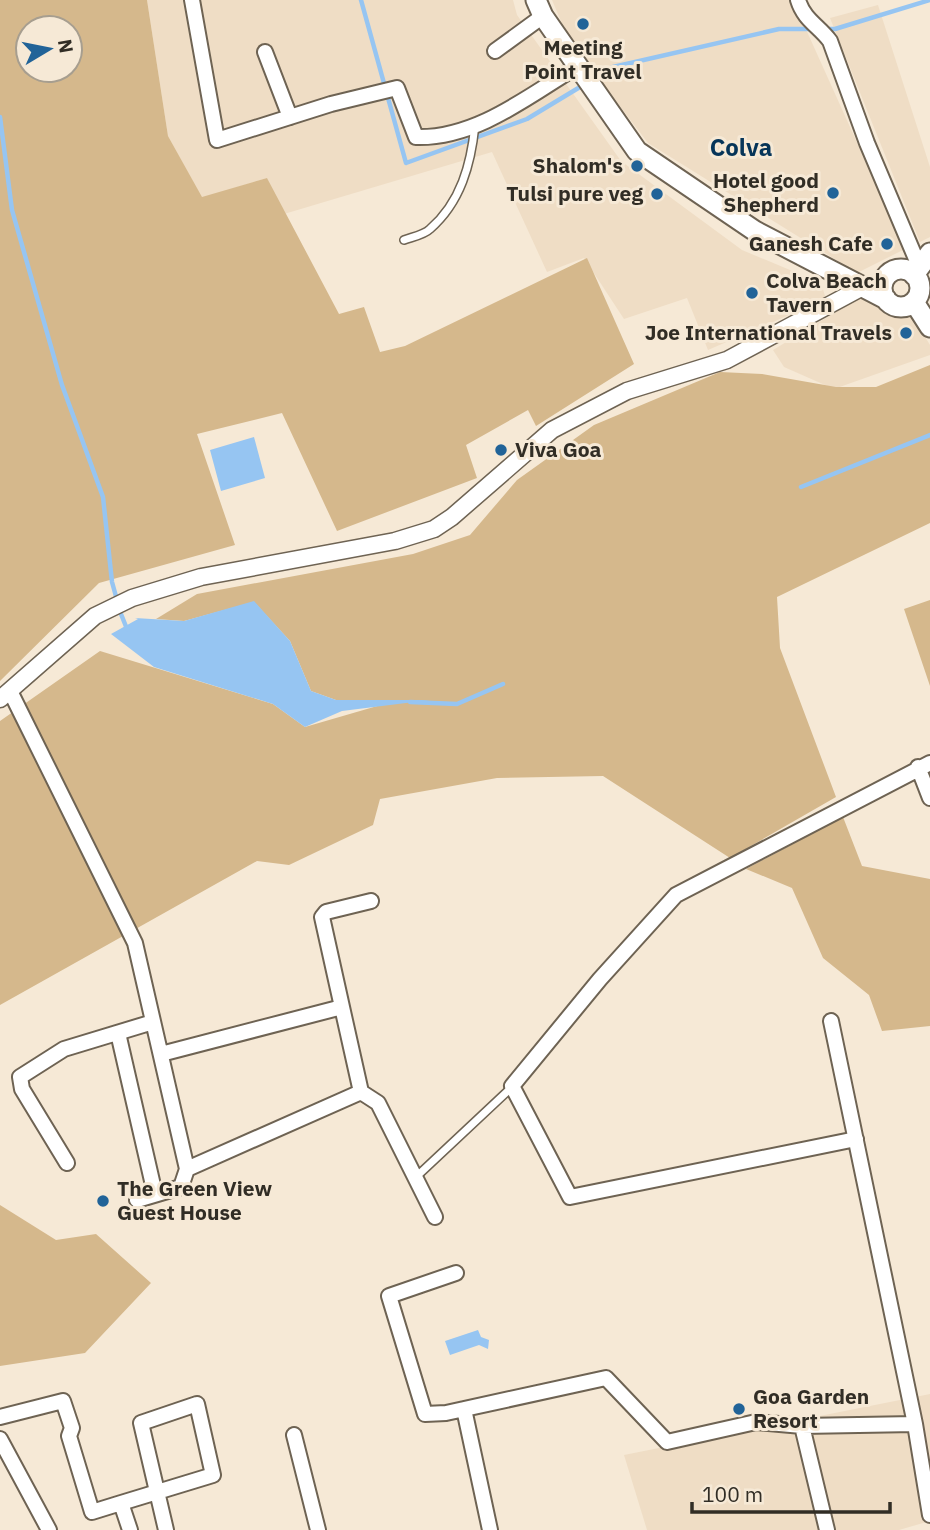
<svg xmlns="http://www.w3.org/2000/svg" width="930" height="1530" font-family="'IBM Plex Sans',sans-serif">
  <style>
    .built { fill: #efddc5 }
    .green { fill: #d5b88c; fill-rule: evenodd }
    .water { fill: #96c5f2 }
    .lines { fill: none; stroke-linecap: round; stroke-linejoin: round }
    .stream { stroke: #96c5f2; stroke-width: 4.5 }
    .service-casing { stroke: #6e6353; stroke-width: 10 }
    .minor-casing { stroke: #6e6353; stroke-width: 18 }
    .tertiary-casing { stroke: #6e6353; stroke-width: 19 }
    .secondary-casing { stroke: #6e6353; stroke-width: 23 }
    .service { stroke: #fff; stroke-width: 7 }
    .minor { stroke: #fff; stroke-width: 14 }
    .tertiary { stroke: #fff; stroke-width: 16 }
    .secondary { stroke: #fff; stroke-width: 19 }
    .poi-dot { fill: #216398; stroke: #f6e9d6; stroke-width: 2.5 }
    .labels { text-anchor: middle; stroke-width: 6; stroke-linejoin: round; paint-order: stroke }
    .poi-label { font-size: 21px; font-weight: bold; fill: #312d25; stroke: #f6e9d6; text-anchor: end }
    .quarter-label { font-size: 24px; font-weight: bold; fill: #063559; stroke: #f6e9d6 }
  </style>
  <rect width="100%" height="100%" fill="#f6e9d6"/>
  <!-- built -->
  <path class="built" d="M147,0H513L517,15L621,161L742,250L821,283L826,299L708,350L687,298L624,319L584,258L547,272L492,152L284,214L267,178L202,198L168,136Z
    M552,0H796L804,25L905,249L857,273L648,143L569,40Z
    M878,5L930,167V237L920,242L830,18Z
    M859,298L914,319L930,345V355L834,389L784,367L773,350Z
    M930,1394V1521L899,1530H647L624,1455Z"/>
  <!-- green -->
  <path class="green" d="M0,0H147L168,136L202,197L267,178L339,314L364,307L380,352L405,346L587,258L634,364L536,426L528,410L466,445L477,478L337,531L282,413L197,434L235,545L99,583L0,681ZM28,28H70V70H28Z
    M930,365V523L777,597L780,648L836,797L730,858L603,776L497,778L380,799L373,825L289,865L257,861L0,1005V721L100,651L273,704L305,727L391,702L336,700L311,691L290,641L254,602L184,621L156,619L197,594L413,554L470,535L517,480L594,425L720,372L762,374L836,387H876Z
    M930,600V686L904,609Z
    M843,817L862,866L930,879V1026L882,1031L869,995L823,958L792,888L746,869Z
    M0,1205L56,1240L96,1234L151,1283L85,1353L0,1366Z"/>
  <!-- water -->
  <path class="water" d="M254,437L265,478L221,491L210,450Z
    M254,601L290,641L311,691L336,700H430L342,711L305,727L273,704L154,667L111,634L138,619L135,618L184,621Z
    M478,1330L481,1337L489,1340L488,1349L479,1345L450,1355L445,1341Z"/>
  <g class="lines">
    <!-- stream -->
    <path class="stream" d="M361,0L406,163L527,119L585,84
      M823,29H835L930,0
      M593,79L613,67L779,29H814
      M0,117L12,210L62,385L103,497L112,582L117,600
      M801,487L930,435
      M119,609L127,629
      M410,702L457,704L503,684"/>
    <defs>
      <path id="service" d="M404,240C412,237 424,235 430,229C461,202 471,164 475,125
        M416,1177L512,1087"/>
      <path id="minor" d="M192,0L217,140L331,104L397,88L416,137C476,139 530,95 578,66
        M798,0C804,20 819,26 830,41L867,143L919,266
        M495,51L543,16
        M265,52L290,117
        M11,693L135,943L187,1169L361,1092L342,1007L161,1054
        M918,767L930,798
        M342,1007L322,917L326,912L371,901
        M118,1033L155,1194
        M361,1092L378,1103L435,1217
        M856,1139L570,1197L512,1086L600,979L676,895L930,763
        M67,1163L22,1089L20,1077L64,1049L153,1022
        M137,1200L181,1187L187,1169
        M456,1273L389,1296L425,1414L446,1413L606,1378L667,1442L756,1422L802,1426L827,1530
        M464,1409L490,1530
        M0,1417L63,1401L72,1428L69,1436L92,1512L121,1503L130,1530
        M915,1424L930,1515
        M802,1426L915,1424L831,1021
        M294,1435L318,1530
        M0,1439L49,1530
        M121,1503L213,1475L197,1404L141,1423L166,1530"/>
      <path id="tertiary" d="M0,699L95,616L132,598L201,577L395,541L434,529L452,517L552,430L627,391L727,360L861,288"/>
      <path id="secondary" d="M536,0L543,16L637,151L755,231L886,299
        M882 288a19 19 0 1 1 38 0a19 19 0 1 1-38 0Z
        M914,275L930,253
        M914,302L930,327"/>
    </defs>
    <!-- service casing -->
    <use href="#service" class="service-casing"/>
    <!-- minor casing -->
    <use href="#minor" class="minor-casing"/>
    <!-- tertiary casing -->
    <use href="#tertiary" class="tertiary-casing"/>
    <!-- secondary casing -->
    <use href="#secondary" class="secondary-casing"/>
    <!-- service -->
    <use href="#service" class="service"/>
    <!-- minor -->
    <use href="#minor" class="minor"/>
    <!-- tertiary -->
    <use href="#tertiary" class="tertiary"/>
    <!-- secondary -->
    <use href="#secondary" class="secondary"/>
  </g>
  <!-- markers -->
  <g class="poi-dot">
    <circle cx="583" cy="24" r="7"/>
    <circle cx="637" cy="166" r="7"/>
    <circle cx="833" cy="193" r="7"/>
    <circle cx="657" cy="194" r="7"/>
    <circle cx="887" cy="244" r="7"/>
    <circle cx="752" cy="293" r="7"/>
    <circle cx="906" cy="333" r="7"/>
    <circle cx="501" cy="450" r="7"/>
    <circle cx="103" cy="1201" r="7"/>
    <circle cx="739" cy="1409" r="7"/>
  </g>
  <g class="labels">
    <!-- poi labels -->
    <g class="poi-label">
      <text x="583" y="55" text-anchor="middle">Meeting<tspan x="583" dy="24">Point Travel</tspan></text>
      <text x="623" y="173">Shalom's</text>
      <text x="819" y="188">Hotel good<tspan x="819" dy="24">Shepherd</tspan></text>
      <text x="643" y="201">Tulsi pure veg</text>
      <text x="873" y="251">Ganesh Cafe</text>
      <text x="766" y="288" text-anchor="start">Colva Beach<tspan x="766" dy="24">Tavern</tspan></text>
      <text x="892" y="340">Joe International Travels</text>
      <text x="515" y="457" text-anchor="start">Viva Goa</text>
      <text x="117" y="1196" text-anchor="start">The Green View<tspan x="117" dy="24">Guest House</tspan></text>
      <text x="753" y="1404" text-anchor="start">Goa Garden<tspan x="753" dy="24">Resort</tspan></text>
    </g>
    <!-- quarter labels -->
    <g class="quarter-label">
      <text x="741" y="156">Colva</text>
    </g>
  </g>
  <!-- north arrow -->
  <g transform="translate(49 49) rotate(80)"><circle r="33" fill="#f6e9d6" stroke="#a79e8f" stroke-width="2"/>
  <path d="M0-5L12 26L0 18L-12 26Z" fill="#216398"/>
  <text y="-10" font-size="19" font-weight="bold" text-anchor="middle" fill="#312d25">N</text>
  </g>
  <!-- scale -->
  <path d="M692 1502v10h198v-10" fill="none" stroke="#312d25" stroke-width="3.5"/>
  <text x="702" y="1502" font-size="21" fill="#312d25" stroke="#f6e9d6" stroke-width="5" paint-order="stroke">100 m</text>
</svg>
